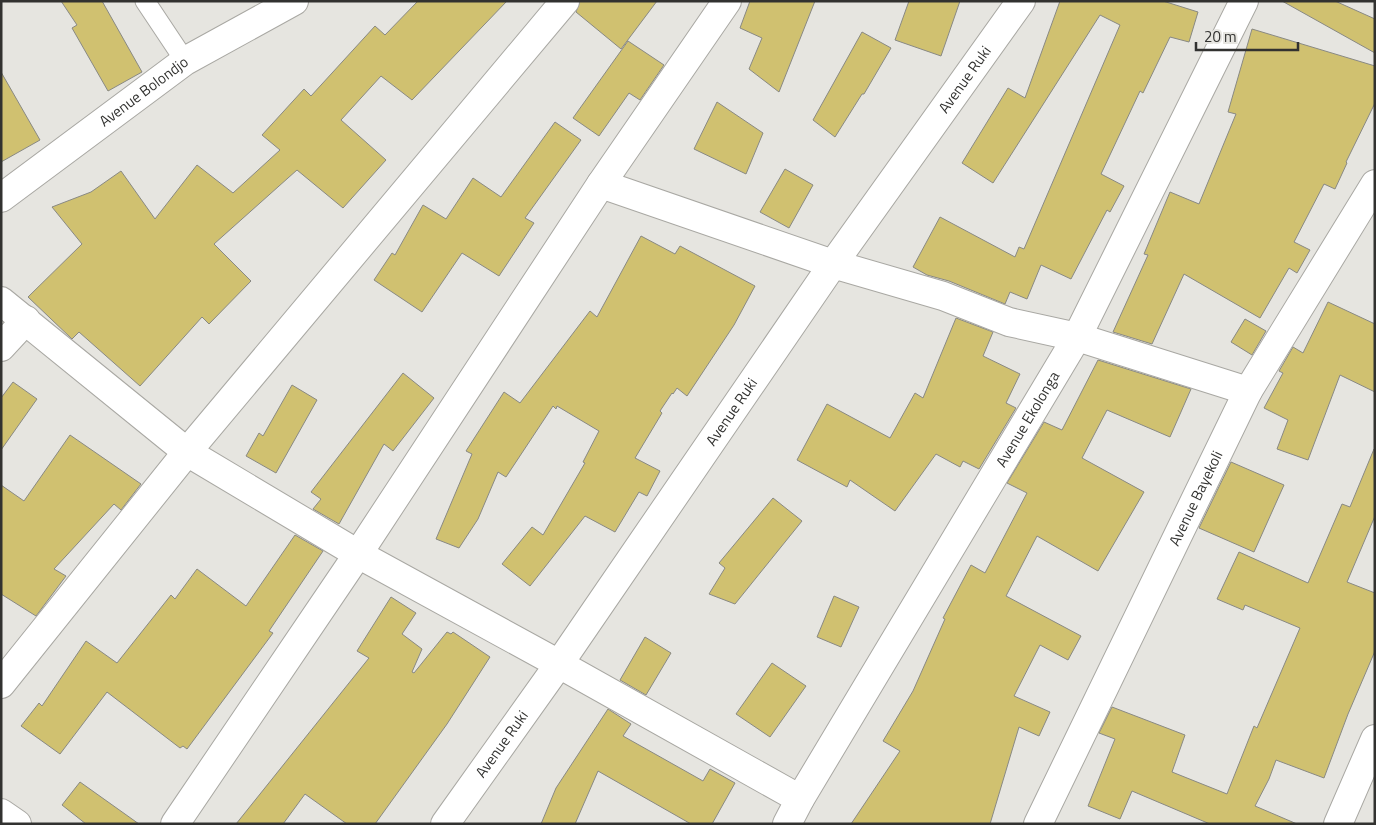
<svg xmlns="http://www.w3.org/2000/svg" width="1376" height="825" font-family="'Titillium Web',sans-serif">
  <style>
    .building { fill: #d0c170; stroke: #898983 }
    .lines { fill: none; stroke-linecap: round; stroke-linejoin: round }
    .service-casing { stroke: #a9a8a3; stroke-width: 21 }
    .minor-casing { stroke: #a9a8a3; stroke-width: 30 }
    .tertiary-casing { stroke: #a9a8a3; stroke-width: 30 }
    .service { stroke: #fff; stroke-width: 19 }
    .minor { stroke: #fff; stroke-width: 28 }
    .tertiary { stroke: #fff; stroke-width: 28 }
    .labels { text-anchor: middle; stroke-width: 5; stroke-linejoin: round; paint-order: stroke }
    .street-label { font-size: 15px; fill: #323230; stroke: #e6e5e0 }
  </style>
  <rect width="100%" height="100%" fill="#e6e5e0"/>
  <!-- building -->
  <path class="building" d="M61,1H102L142,72L108,91L72,28L77,25Z
    M418,1H507L412,100L381,76L341,120L386,160L343,208L297,170L214,244L251,281L209,324L202,317L140,386L79,332L72,339L28,297L82,244L52,207L91,192L121,171L155,219L197,165L233,193L280,150L262,135L304,89L311,96L375,26L385,35Z
    M580,1H657L621,49L576,12Z
    M750,1H815L779,92L749,69L762,38L740,28Z
    M909,1H960L941,56L895,40Z
    M1060,1H1163L1198,12L1189,42L1170,37L1143,93L1140,91L1101,174L1124,186L1110,212L1107,210L1071,279L1041,265L1027,299L1010,292L1005,304L949,281L927,275L913,267L940,217L1015,257L1019,247L1024,249L1120,25L1100,15L993,183L962,163L1008,88L1025,98Z
    M1282,1H1335L1375,19V53Z
    M1252,29L1375,66V103L1346,162L1347,163L1335,189L1324,184L1294,242L1310,250L1297,273L1289,268L1260,318L1184,274L1152,344L1113,332L1148,255L1144,254L1170,192L1199,204L1236,114L1228,112Z
    M862,32L891,48L864,94H862L835,137L813,120Z
    M628,41L664,65L640,100L629,93L599,136L573,118Z
    M1,72L40,140L1,162Z
    M717,102L763,133L746,174L694,149Z
    M555,122L581,140L525,218L534,223L499,276L462,253L422,312L374,280L392,253L395,255L423,205L446,219L473,178L501,197Z
    M785,169L813,185L789,228L760,212Z
    M641,236L675,254L680,246L755,286L734,325L687,396L677,388L673,394L672,393L660,411L662,413L635,458L660,471L647,496L639,492L615,532L585,516L530,586L502,564L532,527L543,535L585,463L583,462L599,431L557,406L556,409L553,406L506,477L498,472L478,519L459,548L436,539L472,454L466,451L504,392L520,403L590,311L597,317Z
    M1328,302L1375,324V392L1340,375L1308,460L1277,449L1288,420L1264,408L1283,373L1279,371L1293,347L1303,353Z
    M956,318L993,332L983,356L1020,374L1006,403L1016,408L979,469L963,461L960,467L936,454L895,511L850,480L847,487L797,460L827,404L890,438L915,393L923,398Z
    M1245,319L1266,331L1252,355L1231,342Z
    M1098,360L1191,389L1170,437L1107,410L1082,458L1144,492L1098,571L1037,536L1006,596L1081,636L1068,660L1040,645L1014,696L1050,712L1039,736L1019,727L990,824H851L900,751L883,741L913,691L945,619L943,618L971,565L985,573L1027,493L1007,483L1044,422L1062,430Z
    M403,373L434,398L393,451L384,444L339,524L313,509L321,499L311,492Z
    M13,382L37,399L1,450V398Z
    M292,385L317,400L276,473L246,456L259,433L263,436Z
    M70,435L141,484L121,510L114,504L54,569L66,576L36,616L1,594V485L24,501Z
    M1374,449L1375,516L1347,582L1375,593V651L1348,714L1324,778L1276,760L1269,779L1255,806L1297,824H1210L1132,791L1120,819L1088,806L1115,739L1099,733L1112,707L1185,735L1172,772L1227,794L1254,726L1257,728L1300,628L1245,605L1243,610L1217,599L1239,552L1308,583L1342,504L1350,507Z
    M1231,462L1284,485L1254,552L1199,528Z
    M773,498L802,521L735,604L709,594L725,568L719,563Z
    M295,535L323,551L269,631L273,633L187,749L183,746L180,748L107,692L60,754L21,726L39,703L42,706L86,641L117,663L171,595L175,599L197,569L246,606Z
    M834,596L859,607L841,647L817,637Z
    M391,597L416,613L402,634L422,649L412,672L414,673L447,632L451,634L453,632L490,657L447,724L375,824H347L305,794L283,824H236L369,658L357,651Z
    M645,637L671,653L646,695L620,680Z
    M772,663L806,686L770,737L736,714Z
    M608,709L631,724L623,736L703,781L710,769L735,783L712,824H691L598,771L575,824H541L556,788Z
    M80,782L139,824H86L62,805Z"/>
  <g class="lines">
    <defs>
      <path id="service" d="M145,1L185,61"/>
      <g id="minor">
        <path d="M601,184L833,264L943,296L1009,322L1077,337L1248,391"/>
        <path id="s1" d="M1,198L185,61L294,1"/>
        <path d="M1,301L187,452L358,554L559,664L800,799"/>
        <path d="M1,347L26,320"/>
        <path d="M1,813L17,824"/>
        <path d="M175,824L358,554L601,184L727,1"/>
        <path id="s2" d="M445,824L559,664L833,264L1021,1"/>
        <path id="s3" d="M787,824L800,799L1077,337L1244,1"/>
        <path id="s4" d="M1038,824L1248,391L1375,184"/>
        <path d="M1338,824L1375,739"/>
      </g>
      <path id="tertiary" d="M1,684L187,452L565,1"/>
    </defs>
    <!-- service casing -->
    <use href="#service" class="service-casing"/>
    <!-- minor casing -->
    <use href="#minor" class="minor-casing"/>
    <!-- tertiary casing -->
    <use href="#tertiary" class="tertiary-casing"/>
    <!-- service -->
    <use href="#service" class="service"/>
    <!-- minor -->
    <use href="#minor" class="minor"/>
    <!-- tertiary -->
    <use href="#tertiary" class="tertiary"/>
  </g>
  <g class="labels">
    <!-- street labels -->
    <g class="street-label">
      <text dy="5" stroke="none"><textPath href="#s2" startOffset="908">Avenue Ruki</textPath></text>
      <text dy="5" stroke="none"><textPath href="#s1" startOffset="178">Avenue Bolondjo</textPath></text>
      <text dy="5" stroke="none"><textPath href="#s2" startOffset="502">Avenue Ruki</textPath></text>
      <text dy="5" stroke="none"><textPath href="#s3" startOffset="471">Avenue Ekolonga</textPath></text>
      <text dy="5" stroke="none"><textPath href="#s4" startOffset="362">Avenue Bayekoli</textPath></text>
      <text dy="5" stroke="none"><textPath href="#s2" startOffset="98">Avenue Ruki</textPath></text>
    </g>
  </g>
  <!-- border -->
  <rect width="1376" height="825" fill="none" stroke="#323230" stroke-width="5"/>
  <!-- scale -->
  <path d="M1196 42v8h102v-8" fill="none" stroke="#323230" stroke-width="2.5"/>
  <text x="1204" y="42" font-size="15" fill="#323230" stroke="#e6e5e0" stroke-width="4" paint-order="stroke">20 m</text>
</svg>
